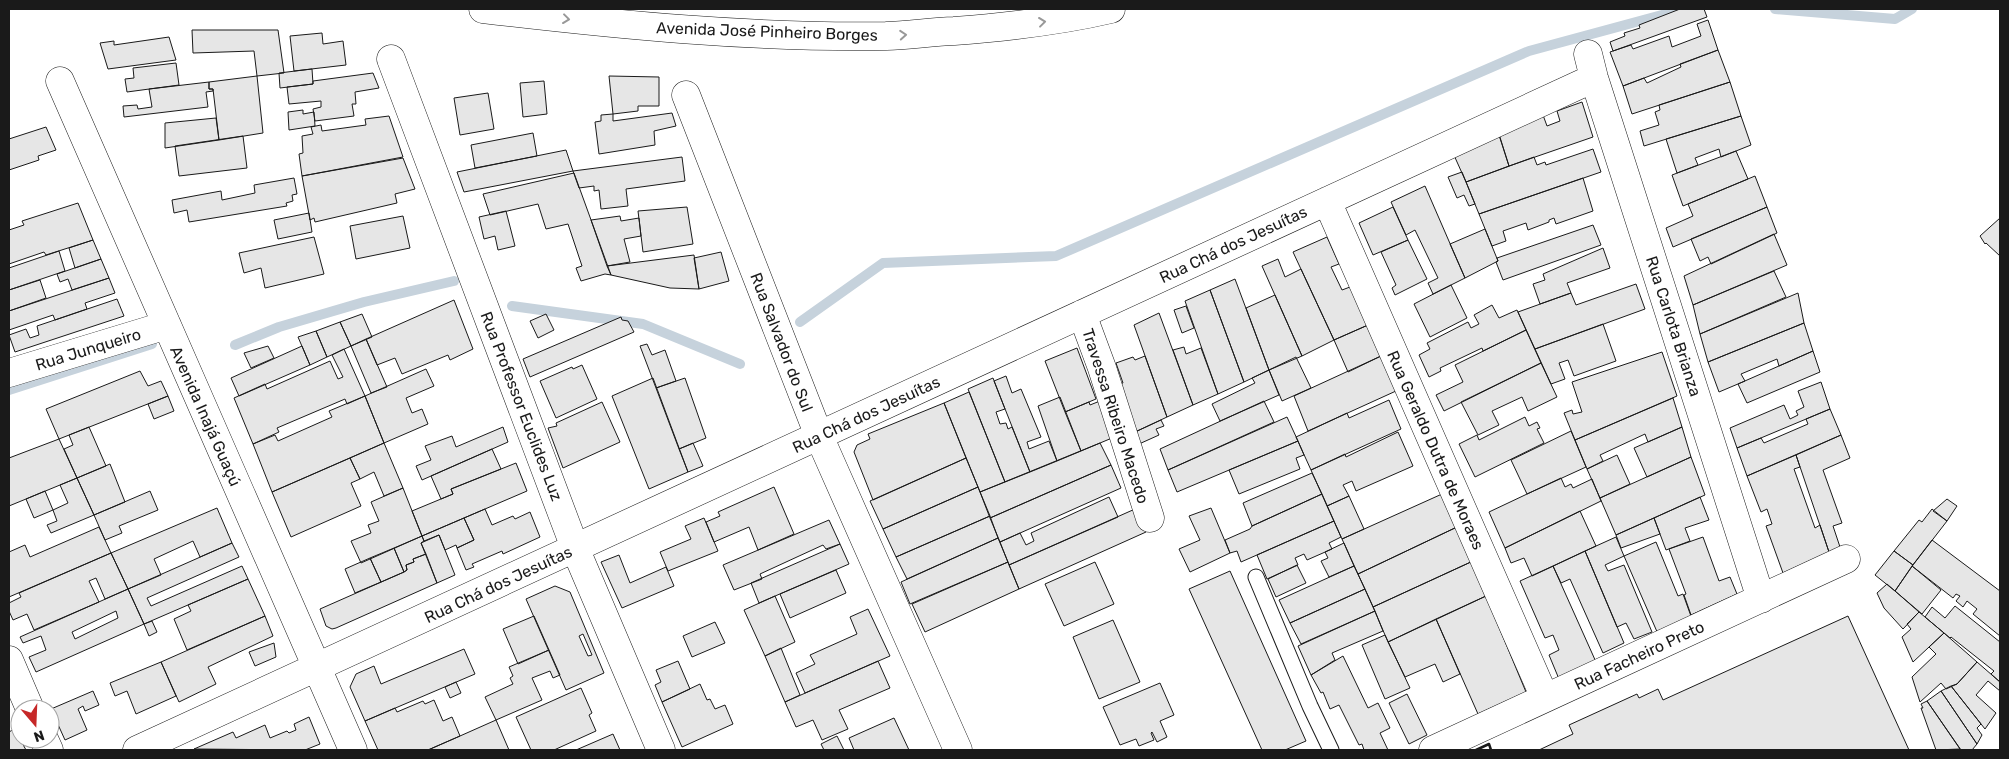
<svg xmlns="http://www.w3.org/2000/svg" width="2009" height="759" font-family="Rubik,sans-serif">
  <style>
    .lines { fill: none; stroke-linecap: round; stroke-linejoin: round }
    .stream { stroke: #c6d2dc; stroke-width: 10 }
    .building { fill: #e6e6e6; stroke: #1a1a1a; fill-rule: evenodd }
    .lane-casing { stroke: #1a1a1a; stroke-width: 17 }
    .street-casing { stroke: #1a1a1a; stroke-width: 29 }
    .primary-casing { stroke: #1a1a1a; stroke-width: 29 }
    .lane { stroke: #fff; stroke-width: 15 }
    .street { stroke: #fff; stroke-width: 28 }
    .primary { stroke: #fff; stroke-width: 28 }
    .wall { stroke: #1a1a1a; stroke-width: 2.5 }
    .oneway { stroke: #989898 }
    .labels { text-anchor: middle; stroke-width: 4; stroke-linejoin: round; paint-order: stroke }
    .street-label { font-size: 16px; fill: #1a1a1a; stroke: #fff }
  </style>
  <rect width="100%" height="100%" fill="#fff"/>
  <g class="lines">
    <!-- stream -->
    <path class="stream" d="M1775,9L1895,19L1912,9
      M512,306L643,324L740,364
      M800,322L883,263L1056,256L1529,51L1684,9
      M235,345L279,327L364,302L454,281
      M9,390L152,344"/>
  </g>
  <!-- building -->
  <path class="building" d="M1680,9H1704L1707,17L1613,51L1610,42L1625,36L1624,33L1640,28L1639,25Z
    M1708,20L1718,50L1623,86L1610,52L1631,45L1633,49L1669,36L1672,47L1701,36L1697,24Z
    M192,30H278L284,73L257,76L254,51L193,53Z
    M322,33L323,44L343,41L346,65L294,71L290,36Z
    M169,37L176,60L108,69L100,43L114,41V45Z
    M1718,50L1730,82L1632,114L1623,86L1644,78L1647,83L1681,67L1680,64Z
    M176,63L179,85L127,92L125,79L134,78L133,68Z
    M312,69L313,84L280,88L279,73Z
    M373,73L379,88L355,92L356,104H352L354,116L315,121L313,109L321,107V101L289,104L287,87L313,84V81Z
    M257,76L263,133L219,140L213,89H209V82Z
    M609,76L659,77V106H638V111L613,114Z
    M544,81L547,114L523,117L520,83Z
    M209,82V89H213V91L206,92L208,107L124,117L123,106L137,105L138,109L152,107L149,89Z
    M1730,82L1741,116L1644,146L1640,131L1659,125L1655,112L1660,110L1659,105Z
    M488,93L494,129L460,135L454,98Z
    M1582,102L1593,137L1509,166L1498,131L1543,115L1547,126L1560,121L1557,111Z
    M303,110V114L314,112L315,126L289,130L288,112Z
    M672,113L676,126L654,131L655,145L599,154L595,122L601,121V115L613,114V121Z
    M389,116L403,157L302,176L299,154L303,153L302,136L313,134L311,127L321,125L322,131L366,125L365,119Z
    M1741,116L1751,145L1721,157L1719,149L1695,158L1698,165L1677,173L1666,139Z
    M216,118L219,140L165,148V123Z
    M46,127L56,150L38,156L39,160L9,170V139Z
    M1498,132L1509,166L1466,182L1453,153Z
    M533,133L537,156L475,168L471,145Z
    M243,136L247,168L179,176L175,146Z
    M1593,149L1601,172L1479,214L1466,182L1534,157L1537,165L1545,162L1546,165Z
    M566,150L573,171L464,192L457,172Z
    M1736,151L1748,179L1683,206L1672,175Z
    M682,157L685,181L626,189L628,206L601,209L599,190L594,191V186L579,188L573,171Z
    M403,158L415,189L395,194L397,203L315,222L314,218L310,220L302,176Z
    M1462,172L1475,204L1469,206L1464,195L1457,198L1448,177Z
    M574,173L611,275L605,274L581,281L576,268L582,266L568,224L546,229L538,204L490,215L483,194Z
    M1755,176L1767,207L1673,247L1666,228L1693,216L1688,204Z
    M294,178L297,194L292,195L293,201L286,203L287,206L189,222L187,210L174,213L172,200L221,191L222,200L255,193L254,185Z
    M1583,178L1593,211L1556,224L1554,218L1549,220V222L1528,230L1526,223L1503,231L1506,241L1492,246L1479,214Z
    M1425,186L1465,278L1433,294L1428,283L1438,278L1415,230L1406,235L1391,202Z
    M78,203L93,240L46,255L44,252L9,264V230L24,225L22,221Z
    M687,207L693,244L643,252L638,211Z
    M1393,207L1408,240L1373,255L1359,223Z
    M1767,207L1777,233L1711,264L1708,257L1700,261L1691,239Z
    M506,211L515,246L498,250L495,236L484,239L479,217Z
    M309,213L312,232L278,239L274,220Z
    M403,216L410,248L356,259L350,226Z
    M620,216L621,221L639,218L641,236L624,239L630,262L607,266L591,220Z
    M2000,218V256L1986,243L1985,244L1980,236Z
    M1593,225L1601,245L1503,280L1496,262L1498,261L1497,258Z
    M1485,229L1498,261L1465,278L1450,244Z
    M1774,234L1787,265L1693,305L1684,276Z
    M314,237L324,274L265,288L261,268L244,273L239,253Z
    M1327,237L1339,264L1331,267L1342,290L1350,287L1368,325L1334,340L1293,252Z
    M93,240L101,259L75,268L69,248Z
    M1408,240L1427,279L1395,295L1392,288L1396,285L1381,252Z
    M1603,248L1610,268L1567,283L1571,293L1540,304L1533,284L1545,280L1543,274Z
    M59,251L65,271L9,290V268Z
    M721,252L729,281L699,289L694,258Z
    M694,255L699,289L670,288L611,275L607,266Z
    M101,259L109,278L72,290L68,279L60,282L57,274Z
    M1278,259L1285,277L1301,269L1334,340L1302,356L1262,266Z
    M1774,271L1786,297L1700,334L1693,305Z
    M109,278L115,293L85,303L87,309L55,320L53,315L9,330V311Z
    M1235,279L1269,370L1244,382L1210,290Z
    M40,280L46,298L9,311V290Z
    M1636,284L1645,309L1535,349L1518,312L1571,293L1576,305Z
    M1451,285L1467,318L1430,337L1414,304Z
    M1210,290L1244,382L1218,394L1185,301Z
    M1798,293L1804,323L1708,362L1700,334Z
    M1275,295L1302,356L1269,370L1246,308Z
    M117,299L124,316L15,352L9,335L26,329L30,338L39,335L37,326Z
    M454,300L473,349L450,360L448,355L402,374L395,358L377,365L366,339Z
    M1492,305L1499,318L1517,310L1526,330L1483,351L1482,348L1440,368L1441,371L1429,377L1419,355L1430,349L1427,343L1468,322L1471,328L1479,324L1474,315Z
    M1186,306L1194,328L1182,333L1174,310Z
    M1159,313L1193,405L1167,417L1134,325Z
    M362,314L372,337L351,346L340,322Z
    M546,314L554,330L538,338L530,321Z
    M621,317L622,320L628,321L634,332L530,377L523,359Z
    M340,322L351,346L327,357L316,331Z
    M1804,323L1813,351L1779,366L1777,359L1741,374L1745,381L1719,392L1708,362Z
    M1603,324L1616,361L1574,376L1568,360L1559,363L1565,379L1551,384L1535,349Z
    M1368,325L1381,356L1348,372L1334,340Z
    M1526,330L1541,363L1444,411L1436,395L1463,382L1455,365Z
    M316,331L327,357L310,365L298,337Z
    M366,339L387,387L371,393L351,346Z
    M647,344L652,355L665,350L676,381L656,388L640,346Z
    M268,346L274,358L251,368L244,353Z
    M302,346L310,365L239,396L231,378Z
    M1184,347L1186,354L1201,348L1218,394L1193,405L1173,350Z
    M1077,348L1096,399L1065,412L1045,361Z
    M344,349L365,396L347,404L345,399L277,428L279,432L253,444L234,398L265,384L267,389L330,361L338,379L343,377L332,355Z
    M1813,351L1820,372L1747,403L1738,384Z
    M1662,352L1677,396L1575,440L1564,413L1572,410L1573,414L1582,412L1572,382Z
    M1145,356L1167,417L1135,432L1119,384L1123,383L1116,363L1133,357L1135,360Z
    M1381,356L1396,391L1308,431L1294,396Z
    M1296,357L1311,388L1282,401L1269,370Z
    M1541,363L1557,397L1528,411L1522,397L1492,411L1499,425L1478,435L1461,402Z
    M582,365L597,399L556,418L540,381L572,367L573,369Z
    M426,369L434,386L406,398L412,413L422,409L428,424L384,443L365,396Z
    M1269,370L1279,395L1220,421L1212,404L1255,383L1252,378Z
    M140,371L148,386L161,381L168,396L59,439L46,409Z
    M1006,376L1012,393L1021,389L1041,437L1027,442L1029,449L1049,441L1057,461L1030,472L994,381Z
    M653,378L688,472L649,489L612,396Z
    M685,378L706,438L679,449L656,388Z
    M993,378L1005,409L996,412L1000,424L1006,423L1008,429L1012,427L1030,472L1005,482L968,389Z
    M1821,382L1830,409L1737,448L1730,428L1784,405L1790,419L1798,415L1796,411L1804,407L1798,391Z
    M969,392L1005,482L980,492L944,403Z
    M168,396L174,411L154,419L148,404Z
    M365,396L384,443L272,492L253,444L275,435L278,441L332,417L329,411Z
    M1060,397L1081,451L1057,461L1038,406Z
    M1673,398L1682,427L1648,442L1645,434L1600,455L1603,461L1587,469L1575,440Z
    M1389,400L1401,429L1311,470L1296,437L1347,413L1349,418Z
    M1100,401L1112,438L1081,451L1065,412L1089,402L1090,405Z
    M1264,401L1274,422L1168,470L1160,449Z
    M602,402L620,442L563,468L548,428L557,426L556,423Z
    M944,403L966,458L873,500L854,452L857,445L870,439L868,434Z
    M1830,409L1841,435L1747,476L1737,448L1761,438L1764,443L1808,424L1806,419Z
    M1287,417L1298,441L1177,492L1168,470Z
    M1525,417L1529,426L1537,422L1540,428L1537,429L1544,443L1475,477L1459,444L1477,435L1479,440Z
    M1161,420L1164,426L1156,429L1159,435L1139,444L1135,432Z
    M89,427L106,466L77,478L64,449L73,445L69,435Z
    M503,427L508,442L422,480L416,466L431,460L425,446L452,436L456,447Z
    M1682,427L1691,457L1647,477L1634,448Z
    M1571,431L1586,467L1527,494L1511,460Z
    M1398,432L1413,466L1356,491L1352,481L1343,485L1349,496L1327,506L1311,470L1345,454L1346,457Z
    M1841,435L1850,458L1823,470L1842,523L1833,526L1840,547L1829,552L1796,455Z
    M59,439L77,478L9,506V458Z
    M1298,441L1304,455L1296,458L1300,469L1239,494L1229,470Z
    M384,443L403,488L384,496L374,472L360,479L350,458Z
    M693,443L703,466L688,472L679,449Z
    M1100,443L1111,465L990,518L980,492Z
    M492,449L501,469L451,489L453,494L441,499L431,476Z
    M1617,455L1630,484L1600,498L1587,469Z
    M1796,455L1800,467L1794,469L1815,528L1820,525L1829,552L1783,573L1766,526L1772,524L1767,509L1761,512L1747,476Z
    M1691,457L1705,495L1616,535L1600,498Z
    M350,458L360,479L351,483L361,506L291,537L272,492Z
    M966,458L978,487L883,529L870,501Z
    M516,463L527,491L422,536L412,511L453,494L451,489Z
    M110,464L125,502L94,515L77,478Z
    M1111,465L1121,488L1000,542L990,518Z
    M1312,473L1322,494L1252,526L1243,503Z
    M77,478L94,515L51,533L47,525L57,521L53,510L68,503L60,485Z
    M1561,478L1565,487L1571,484L1573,488L1592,479L1601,501L1505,548L1489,512Z
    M774,487L794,534L758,550L749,527L714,542L706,522L720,516L718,512Z
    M978,487L990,516L896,557L883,529Z
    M403,488L422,536L361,563L351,541L371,533L368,525L379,521L371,502Z
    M45,491L53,510L34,518L26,499Z
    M150,491L158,510L119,526L122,533L105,540L94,515Z
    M1322,494L1334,521L1241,562L1237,551L1230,553L1225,540L1250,529L1252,526Z
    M1442,494L1457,527L1358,574L1342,539Z
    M1349,496L1364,529L1342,539L1327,506Z
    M1109,497L1118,517L1009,565L1000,542L1020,533L1026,545L1034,541L1031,533Z
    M1700,497L1709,520L1685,528L1690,541L1666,550L1654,518Z
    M1947,499L1957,506L1947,521L1933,511Z
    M217,508L232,543L200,557L193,541L154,559L161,575L128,589L111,553Z
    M1211,508L1230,553L1190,572L1179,549L1200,540L1189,516Z
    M485,509L492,525L513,516L515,519L530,512L540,537L503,554L502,551L472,564L474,567L466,570L457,548L474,540L464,518Z
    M1135,509L1146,532L1019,589L1009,565Z
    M1932,509L1947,521L1913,565L1894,551L1919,520L1922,522Z
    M1580,511L1596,546L1532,576L1524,558L1511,563L1505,548Z
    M990,516L998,538L907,579L896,557Z
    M464,518L474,540L457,548L456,545L445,550L439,535L424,541L422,536Z
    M704,518L718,551L668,571L660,552L691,539L685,526Z
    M1654,518L1660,534L1621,548L1616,535Z
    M829,520L840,544L826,549L823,545L760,574L762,579L734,590L723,565Z
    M1334,521L1341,537L1329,543L1332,549L1307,560L1304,554L1295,558L1298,565L1267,579L1257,555Z
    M99,527L111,553L9,597V552L25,545L30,557Z
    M1457,527L1473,561L1373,607L1358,574Z
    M439,535L455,575L437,583L421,543Z
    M422,536L424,541L421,543L426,554L413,559L414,562L406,565L407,570L404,572L394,548Z
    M1616,537L1624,556L1605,565L1608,571L1624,565L1652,632L1634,639L1626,623L1617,627L1585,551Z
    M1703,537L1719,581L1730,577L1737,594L1691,615L1684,595L1686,594L1669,549Z
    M998,538L1008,562L910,604L901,582Z
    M1932,540L2000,591V636L1973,614L1977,609L1967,601L1963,607L1956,601L1960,596L1956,594L1953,598L1912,566Z
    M1656,542L1678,596L1683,594L1692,619L1658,634L1624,556Z
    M232,543L239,557L147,598L151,606L242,566L248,579L144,624L128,589Z
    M1344,543L1354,566L1329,577L1321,561L1328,558L1325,552Z
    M840,544L849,564L759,603L751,583Z
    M394,548L404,572L381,582L370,558Z
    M1585,551L1624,643L1603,653L1570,579L1561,583L1553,566Z
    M1894,551L1913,565L1895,591L1875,575Z
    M111,553L128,589L105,599L96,578L89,581L99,602L34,630L27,614L13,620L9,611V603L21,597L19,593Z
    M426,554L437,583L336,628L332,629L326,626L320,609L404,572L407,570L406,565L414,562L413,559Z
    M619,555L630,583L666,567L674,586L622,608L601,562Z
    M370,558L381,582L355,593L345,569Z
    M1473,561L1486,596L1388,642L1373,607Z
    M1008,562L1019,589L925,632L912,604Z
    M1095,562L1114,604L1064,626L1045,584Z
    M1297,565L1306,583L1276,597L1268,579Z
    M1354,566L1365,589L1290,623L1279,600Z
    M1553,566L1596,662L1559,679L1549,655L1559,650L1553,635L1545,638L1520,581Z
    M1912,566L1941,590L1922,614L1895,591Z
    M836,570L846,593L790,618L780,594Z
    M1230,571L1306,741L1285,750H1262L1189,589Z
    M248,579L265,616L187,650L174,619L191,611L188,605Z
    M1887,584L1919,612L1903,629L1884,608L1877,593Z
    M555,586L570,592L604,673L566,690L526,599ZM583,634L592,655L588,656L579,636Z
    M128,589L144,624L36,672L29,657L46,650L41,636L23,643L20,637ZM116,611L118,618L75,639L72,632Z
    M1365,589L1375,611L1301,644L1290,623Z
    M775,596L795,642L765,656L744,610Z
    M1486,596L1526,692L1478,714L1436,619Z
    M1955,606L2000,642V682L1991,674L1994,671L1951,637L1950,638L1925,617L1932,607L1945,618Z
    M868,609L890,656L805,693L796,673L815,664L810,655L857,634L850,617Z
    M1375,611L1383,631L1332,653L1335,660L1311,675L1298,646Z
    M1919,612L1944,633L1913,662L1902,637L1911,629L1907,624Z
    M265,616L273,636L208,667L216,684L179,702L161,662Z
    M534,616L549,650L518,664L503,629Z
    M1848,616L1909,750H1539L1573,734L1569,725L1637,694L1639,698L1658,689L1663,700Z
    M1436,619L1460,674L1443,682L1435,664L1405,677L1388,642Z
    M1113,620L1140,682L1099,699L1073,637Z
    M152,621L157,632L149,636L144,624Z
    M715,622L725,643L692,657L683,636Z
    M1944,633L1977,662L1957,684L1946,689L1941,683L1920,702L1912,677L1936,654L1929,647Z
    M1385,635L1410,688L1385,699L1362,645Z
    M274,643L276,657L255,666L249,652Z
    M781,648L800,695L785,702L765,656Z
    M464,649L475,674L365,721L350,687L356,674L374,666L381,684Z
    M549,650L560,675L553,678L550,671L532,678L542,700L496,720L485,697L513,684L510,678L513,676L509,667Z
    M1343,656L1368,708L1378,703L1390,728L1380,733L1388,750H1364L1362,744L1359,745L1339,705L1330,709L1323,692L1321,693L1311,675Z
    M678,661L690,689L662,702L655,685L661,682L656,670Z
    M878,661L890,688L839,710L848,729L822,740L813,720L796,727L785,702Z
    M161,662L176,696L136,714L127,691L115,696L110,683Z
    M1977,662L2000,682V691L1988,681L1976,695L1996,713L1985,729L1951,686L1957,684Z
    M456,682L461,693L450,698L445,687Z
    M1160,683L1174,715L1160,721L1167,737L1157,742L1152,732L1151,733L1154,740L1139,746L1136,739L1120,745L1103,707Z
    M700,684L707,700L710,699L715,709L725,705L733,724L682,747L662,702Z
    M1951,686L1981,724L1977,728L1982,735L1977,744L1941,691Z
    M581,688L592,713L589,715L596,731L554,750H531L516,717Z
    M93,691L99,705L85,711L83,706L78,709L87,730L65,740L51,709Z
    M1941,691L1977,744L1972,750H1961L1927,701Z
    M1407,694L1427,735L1409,744L1389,703Z
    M434,700L443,721L452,717L460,736L428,750H378L365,721L395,708L397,712L423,701L425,704Z
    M1927,701L1960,749L1936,750L1921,708H1923L1921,704Z
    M309,717L320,744L305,750L194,749L233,732L236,738L265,725L270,738L287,731L289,733L296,730L294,724Z
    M894,718L909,750H854L849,738Z
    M496,720L509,750H428L460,736Z
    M16,728L20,739L26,750H9V732Z
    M613,734L620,750H576Z
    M837,736L844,750H824L821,744Z"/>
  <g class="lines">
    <defs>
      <path id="lane" d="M1256,577L1310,706L1331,750"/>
      <path id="street" d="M1588,54L1594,78L1761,599
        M391,59L575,548L661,750
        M60,81L353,750
        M686,95L819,436L958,750
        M1327,201L1545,698
        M1082,314L1102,368L1150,518
        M9,373L167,325
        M9,660L30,709
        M44,739L49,750
        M137,750L1594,78
        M1433,750L1846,559"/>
      <path id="primary" d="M483,9C617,25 751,38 886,36C909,35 932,32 954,31C1007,27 1060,21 1111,9"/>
    </defs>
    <!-- lane casing -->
    <use href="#lane" class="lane-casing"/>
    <!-- street casing -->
    <use href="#street" class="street-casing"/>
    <!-- primary casing -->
    <use href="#primary" class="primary-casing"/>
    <!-- lane -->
    <use href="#lane" class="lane"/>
    <!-- street -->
    <use href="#street" class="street"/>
    <!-- primary -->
    <use href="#primary" class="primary"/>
    <!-- wall -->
    <path class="wall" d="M1476,750L1489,744L1491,750"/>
  </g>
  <!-- one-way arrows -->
  <defs><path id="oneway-chevron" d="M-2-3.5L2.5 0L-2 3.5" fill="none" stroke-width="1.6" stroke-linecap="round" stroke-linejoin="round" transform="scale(1.25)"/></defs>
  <g class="oneway">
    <use href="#oneway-chevron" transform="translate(566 19) rotate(7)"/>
    <use href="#oneway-chevron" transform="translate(1042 22) rotate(-7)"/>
    <use href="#oneway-chevron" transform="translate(903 35) rotate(-4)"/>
  </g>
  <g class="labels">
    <!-- street labels -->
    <g class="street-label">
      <text transform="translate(767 31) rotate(2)" y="6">Avenida José Pinheiro Borges</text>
      <text transform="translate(1233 244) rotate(-25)" y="6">Rua Chá dos Jesuítas</text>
      <text transform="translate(1674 326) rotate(72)" y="6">Rua Carlota Brianza</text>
      <text transform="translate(782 342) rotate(69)" y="6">Rua Salvador do Sul</text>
      <text transform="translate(88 349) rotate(-17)" y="6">Rua Junqueiro</text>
      <text transform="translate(522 406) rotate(69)" y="6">Rua Professor Euclides Luz</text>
      <text transform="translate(866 414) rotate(-25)" y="6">Rua Chá dos Jesuítas</text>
      <text transform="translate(206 416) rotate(66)" y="6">Avenida Inajá Guaçú</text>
      <text transform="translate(1116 416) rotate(72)" y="6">Travessa Ribeiro Macedo</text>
      <text transform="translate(1436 450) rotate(66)" y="6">Rua Geraldo Dutra de Moraes</text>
      <text transform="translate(498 584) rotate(-25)" y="6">Rua Chá dos Jesuítas</text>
      <text transform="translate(1639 655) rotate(-25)" y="6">Rua Facheiro Preto</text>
    </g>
  </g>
  <!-- border -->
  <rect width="2009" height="759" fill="none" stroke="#1a1a1a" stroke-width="20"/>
  <!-- north arrow -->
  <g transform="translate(35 724) rotate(161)"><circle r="24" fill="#ffffff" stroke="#a3a3a3"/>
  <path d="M0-4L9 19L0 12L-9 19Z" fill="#c62828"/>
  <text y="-8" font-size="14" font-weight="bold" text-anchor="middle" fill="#1a1a1a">N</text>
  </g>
</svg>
